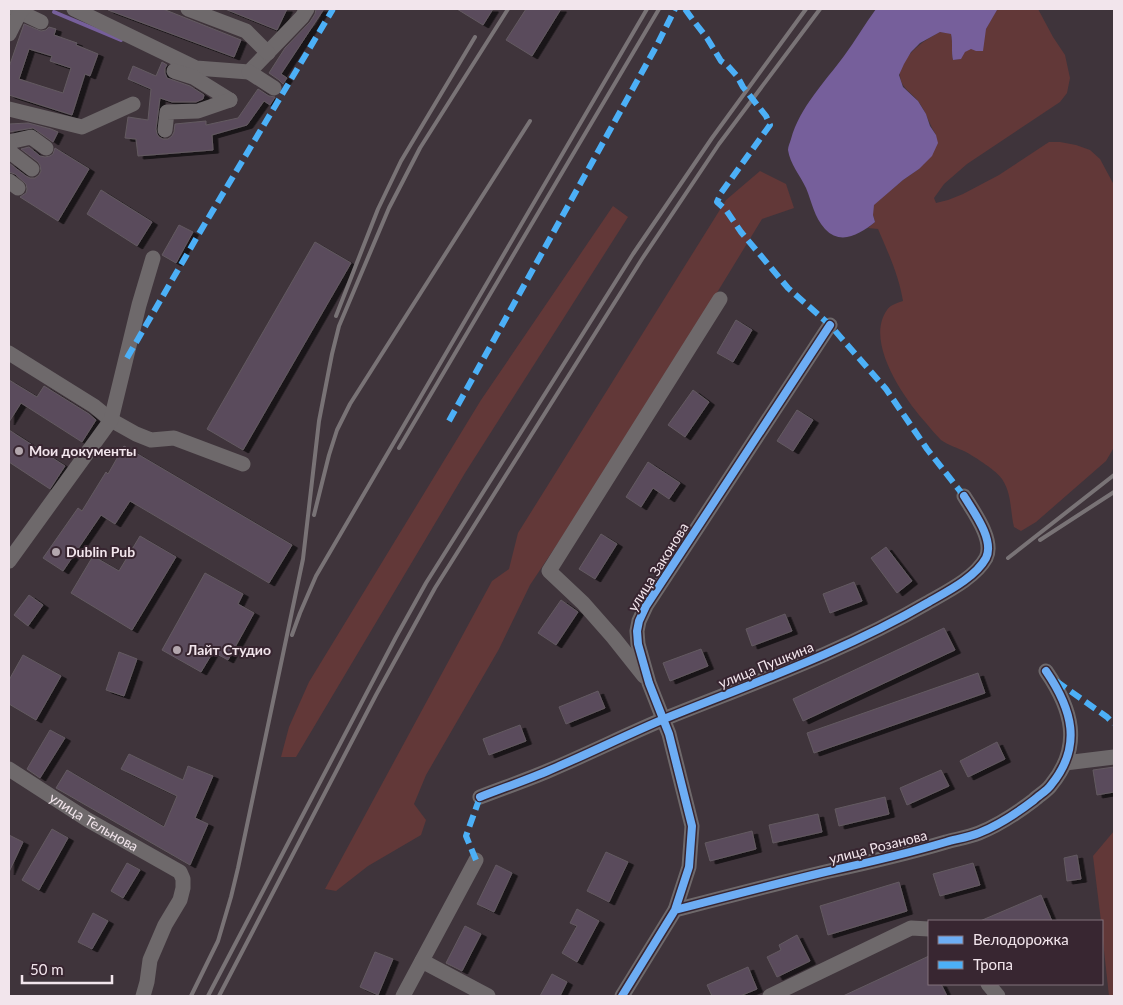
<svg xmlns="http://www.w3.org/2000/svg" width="1123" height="1005" font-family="Lato,sans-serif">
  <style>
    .green { fill: #623838 }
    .water { fill: #765f9b }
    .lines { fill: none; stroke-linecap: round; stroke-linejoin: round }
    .stream { stroke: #765f9b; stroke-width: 4 }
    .building { fill: #5a4c5b; stroke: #635a61; fill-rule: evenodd; filter: url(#shadow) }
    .minor { stroke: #6e696b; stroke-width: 15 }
    .rail { stroke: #797376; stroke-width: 4 }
    .quiet { stroke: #4cb0f7; stroke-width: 6; stroke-dasharray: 12 6; stroke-linecap: butt }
    .cycleway-casing { stroke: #382631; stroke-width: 11 }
    .cycleway { stroke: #6dadf4; stroke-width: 8 }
    .poi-dot { fill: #b3a7ae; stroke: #382631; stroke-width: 2 }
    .labels { text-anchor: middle; stroke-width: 4; stroke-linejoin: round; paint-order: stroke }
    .poi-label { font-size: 14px; font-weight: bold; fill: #f2e5ec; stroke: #382631; text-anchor: start }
    .street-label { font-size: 14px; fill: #f2e5ec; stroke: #382631 }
  </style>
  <defs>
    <filter id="shadow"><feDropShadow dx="5.5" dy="3" stdDeviation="0" flood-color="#0009"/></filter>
  </defs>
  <rect width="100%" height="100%" fill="#3f343b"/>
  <!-- green -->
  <path class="green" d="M997,9H1038L1053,37L1065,55L1070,78L1067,93L1060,102L967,164L944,184L934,198L936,203L948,200L963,194L999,175L1049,142H1060L1076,145L1090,150L1100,159L1114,185V444L1113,449L1106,461L1036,522L1021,531L1014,527C1010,510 1012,494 1002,479C997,471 975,457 966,452C958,448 948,445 941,440C936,435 931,429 926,423C905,400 864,342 887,310C890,305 897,303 903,301C899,276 888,252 878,229L868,228L875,222L873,215V205L903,180L919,169L936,135C929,124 926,111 918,101C911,92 901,88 900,76C898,61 921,42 933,36C935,35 937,33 940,32C943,32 948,33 951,34C953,43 951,51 953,60L960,59L964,52L971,48L986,29Z
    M760,171L786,184L794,208L762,219L630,435L530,585L499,649L426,775L414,804L426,820L421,835L368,866L336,891L325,889L492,581L509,569L518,533L726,200Z
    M613,206L628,217L465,473L296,757H281L289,727L309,682L481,400Z
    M1114,831V996H1109L1102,932V921H1101L1093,856Z"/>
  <!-- water -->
  <path class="water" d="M876,9H997V10L986,29L983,51H976L971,49L965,52L961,59L953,60C951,52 953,43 951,34L940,32L920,43L911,52L904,64L899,75L903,87L918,101L926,114L930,126L936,135L938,143L932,156L919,169L903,180L874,205L873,215L875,222C860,234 841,246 825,229C814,217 812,202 806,188C800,175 790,164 788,150C788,146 790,143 791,139C800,107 824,83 844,56C855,41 865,24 876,9Z"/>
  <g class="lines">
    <!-- stream -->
    <path class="stream" d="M54,12L121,40"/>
  </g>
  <!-- building -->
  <path class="building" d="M108,9H163L241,40L234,57L108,10Z
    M225,9H287L277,30Z
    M316,9H324L281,74L287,78L283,84L279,80L269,73L285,48L310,22L315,14Z
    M457,9H493L483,25Z
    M526,9H561L532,56L506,40Z
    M24,24L41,31L46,30L49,27L56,29L54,35L77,43L76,45L98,54L90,76L85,74L72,115L9,95V67ZM29,49L52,56L50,61L71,68L63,93L19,79Z
    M162,62L167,65L165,68V73L167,78L190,86L204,95L203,99L196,102H172L160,98L156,129L157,134L159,137L163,139H168L172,136L174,132L175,124L206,121V125L238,118L258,89L269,96L275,97L270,105L264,101L247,125L212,135L213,150L138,156L136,139L125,138L128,117L148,120L151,89L128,79L133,66L156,76Z
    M28,123L51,129L58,132L53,142L33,128L9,132V124Z
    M29,147L40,156L45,157L50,156L53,154L55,148L89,169L58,221L20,197L26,193L27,189L26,184L15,174L9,172V163L26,176L30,178H35L39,175L41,171L40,165L38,162L21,149Z
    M101,190L152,222L137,246L87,214Z
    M179,225L193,232L176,263L162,255Z
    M315,242L351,263L243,450L207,429Z
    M736,320L752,330L733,362L717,353Z
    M9,380L37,397L44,386L89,414L96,420L82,442L21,403L9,422Z
    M693,390L709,402L685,437L668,425Z
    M797,410L813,420L793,451L777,441Z
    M9,430L65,466L50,489L9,462Z
    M124,446L292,545L269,583L130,501L115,524L101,515L63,571L43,558L78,508L82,511L106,472L108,474Z
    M648,462L680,483L669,499L653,488L641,507L626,497Z
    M601,534L617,544L595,579L579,569Z
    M140,536L176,557L132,630L71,593L93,556L119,571Z
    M886,547L912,581L897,593L871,558Z
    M205,573L243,594L238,604L254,613L228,660L213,652L201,672L162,650Z
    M854,582L862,601L830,613L823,594Z
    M29,595L43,605L28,626L14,615Z
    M561,600L578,612L556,645L538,633Z
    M785,614L792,631L752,646L746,629Z
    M944,628L955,650L803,721L793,699Z
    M701,649L708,666L670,681L663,663Z
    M119,652L137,659L124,696L106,690Z
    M23,655L61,676L36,720L9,704V680Z
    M978,673L985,693L814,753L807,733Z
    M598,691L605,708L566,724L559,707Z
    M520,725L526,741L489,755L483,739Z
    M50,730L65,738L40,778L27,769Z
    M997,742L1005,759L968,777L960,761Z
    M129,754L183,780L188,766L213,776L195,818L208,824L190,865L56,788L67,770L164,827L177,796L121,769Z
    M1114,767V792L1097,795L1093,770Z
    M941,770L949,786L907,805L900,788Z
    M885,797L889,814L839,826L835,809Z
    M818,814L822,832L773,843L769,825Z
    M52,829L68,838L39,890L22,880Z
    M752,831L756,849L710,861L705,843Z
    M9,835L23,842L9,872Z
    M606,852L628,862L609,902L587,891Z
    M1077,855L1081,879L1067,881L1064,858Z
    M127,863L140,870L123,898L111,891Z
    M973,863L980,885L940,896L933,874Z
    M496,865L512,873L494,912L477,904Z
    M899,882L907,911L828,935L820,906Z
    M1041,895L1052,921H980Z
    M577,909L599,921L577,962L562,953L577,926L570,923Z
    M93,913L108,921L92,949L78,942Z
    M465,926L481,934L462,971L446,963Z
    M797,935L810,961L777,977L767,957L781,950L779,945Z
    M375,952L393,959L378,995L360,987Z
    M929,956V984H941L947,996H843Z
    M748,967L757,989L740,996H712L707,985Z
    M552,974L567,982L560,996H540Z"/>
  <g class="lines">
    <!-- minor -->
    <g class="minor">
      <path d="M15,9L20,12L41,22"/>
      <path d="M74,9L196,68L249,72L302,17L307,9"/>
      <path d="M188,9L246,31L268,53"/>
      <path d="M9,34L20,12L23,9"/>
      <path d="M174,71L193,77L230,100"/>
      <path d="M249,72L274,88"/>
      <path d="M9,109L82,127L133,104"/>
      <path d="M165,130L167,112L198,111L230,100"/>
      <path d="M9,142L31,137L46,148"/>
      <path d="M9,143L10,152L32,169"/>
      <path d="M9,181L18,188"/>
      <path d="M9,353L94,406L111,420L136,434L151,440L174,438L243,464"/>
      <path d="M9,561L111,420L139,305L153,258"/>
      <path d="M644,676L613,637L583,603L549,571L720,299"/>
      <path d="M1065,763L1114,757"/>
      <path id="s1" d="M9,769L88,820L180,872L183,879V888L180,900L165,925L150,960L147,982L143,996"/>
      <path d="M480,797C503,788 527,780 550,770C588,754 626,735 664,719C753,683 843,652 927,603C946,592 975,578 986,558C995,540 973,511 964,496"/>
      <path d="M675,910L689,867L692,826L669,734L649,683L638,644L637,631L639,621L646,606L830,325"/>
      <path d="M422,961L488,996"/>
      <path d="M988,984L998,996"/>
      <path d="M403,996L476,860"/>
      <path d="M622,996L675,910C725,897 775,884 825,872C866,863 906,854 946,842C957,839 969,837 979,833C999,825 1017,813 1034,800C1039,795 1047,791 1051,785C1083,746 1072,709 1046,671"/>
      <path d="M770,996L911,928L929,929"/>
    </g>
    <!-- rail -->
    <path class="rail" d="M336,316L378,209L401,161L475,37
      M399,448L659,9
      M314,515L329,455L337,430L350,404L530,121
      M1040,540L1114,492
      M1008,558L1114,475
      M292,635L300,613L316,576L647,9
      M191,996L218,941L231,897L238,868L303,559L319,421L332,354L339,326L389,208L403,181L420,148L508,9
      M208,996L396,637L426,583L633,254L712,138L806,9
      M219,996L376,695L435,588L642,259L719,144L820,9"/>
    <!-- quiet -->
    <path class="quiet" d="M685,9L693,20L707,38L721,61L728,66L737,76L743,87L766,116L770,125L721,193L717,202L726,210L741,232L788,288L830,325L886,389L927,449L964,496
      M127,358L197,237L333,9
      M449,421L657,45L675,9
      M1056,681L1107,717L1114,724
      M476,860L466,836L480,797"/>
    <defs>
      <path id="cycleway" d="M480,797C503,788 527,780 550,770C588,754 626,735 664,719C753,683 843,652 927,603C946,592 975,578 986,558C995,540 973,511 964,496
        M675,910L689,867L692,826L669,734L649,683L638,644L637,631L639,621L646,606L830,325
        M622,996L675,910C725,897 775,884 825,872C866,863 906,854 946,842C957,839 969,837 979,833C999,825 1017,813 1034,800C1039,795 1047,791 1051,785C1083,746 1072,709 1046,671"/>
    </defs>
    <!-- cycleway casing -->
    <use href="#cycleway" class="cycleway-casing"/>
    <!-- cycleway -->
    <use href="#cycleway" class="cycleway"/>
  </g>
  <!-- markers -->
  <g class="poi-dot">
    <circle cx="19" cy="451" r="5"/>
    <circle cx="56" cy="552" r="5"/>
    <circle cx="177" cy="650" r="5"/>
  </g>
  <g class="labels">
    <!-- poi labels -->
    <g class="poi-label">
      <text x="29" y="456">Мои документы</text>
      <text x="66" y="557">Dublin Pub</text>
      <text x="187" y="655">Лайт Студио</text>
    </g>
    <!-- street labels -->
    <g class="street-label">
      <text transform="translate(658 567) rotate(-58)" y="5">улица Законова</text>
      <text transform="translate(766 665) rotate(-22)" y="5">улица Пушкина</text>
      <text dy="5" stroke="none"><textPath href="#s1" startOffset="100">улица Тельнова</textPath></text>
      <text transform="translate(878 847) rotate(-14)" y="5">улица Розанова</text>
    </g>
  </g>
  <!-- border -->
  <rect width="1123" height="1005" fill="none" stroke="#f2e5ec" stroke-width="20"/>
  <!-- legend -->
  <rect x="928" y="920" width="175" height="65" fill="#382631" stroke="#82727c"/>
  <rect x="938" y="936" width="25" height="8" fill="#6dadf4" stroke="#82727c"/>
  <text x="973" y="945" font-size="15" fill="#f2e5ec">Велодорожка</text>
  <rect x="938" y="961" width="25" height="8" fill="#4cb0f7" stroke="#82727c"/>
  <text x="973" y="970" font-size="15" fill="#f2e5ec">Тропа</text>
  <!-- scale -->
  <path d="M22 975v8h90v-8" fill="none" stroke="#f2e5ec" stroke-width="2.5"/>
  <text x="30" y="975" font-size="15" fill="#f2e5ec" stroke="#382631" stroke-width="4" paint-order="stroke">50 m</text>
</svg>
